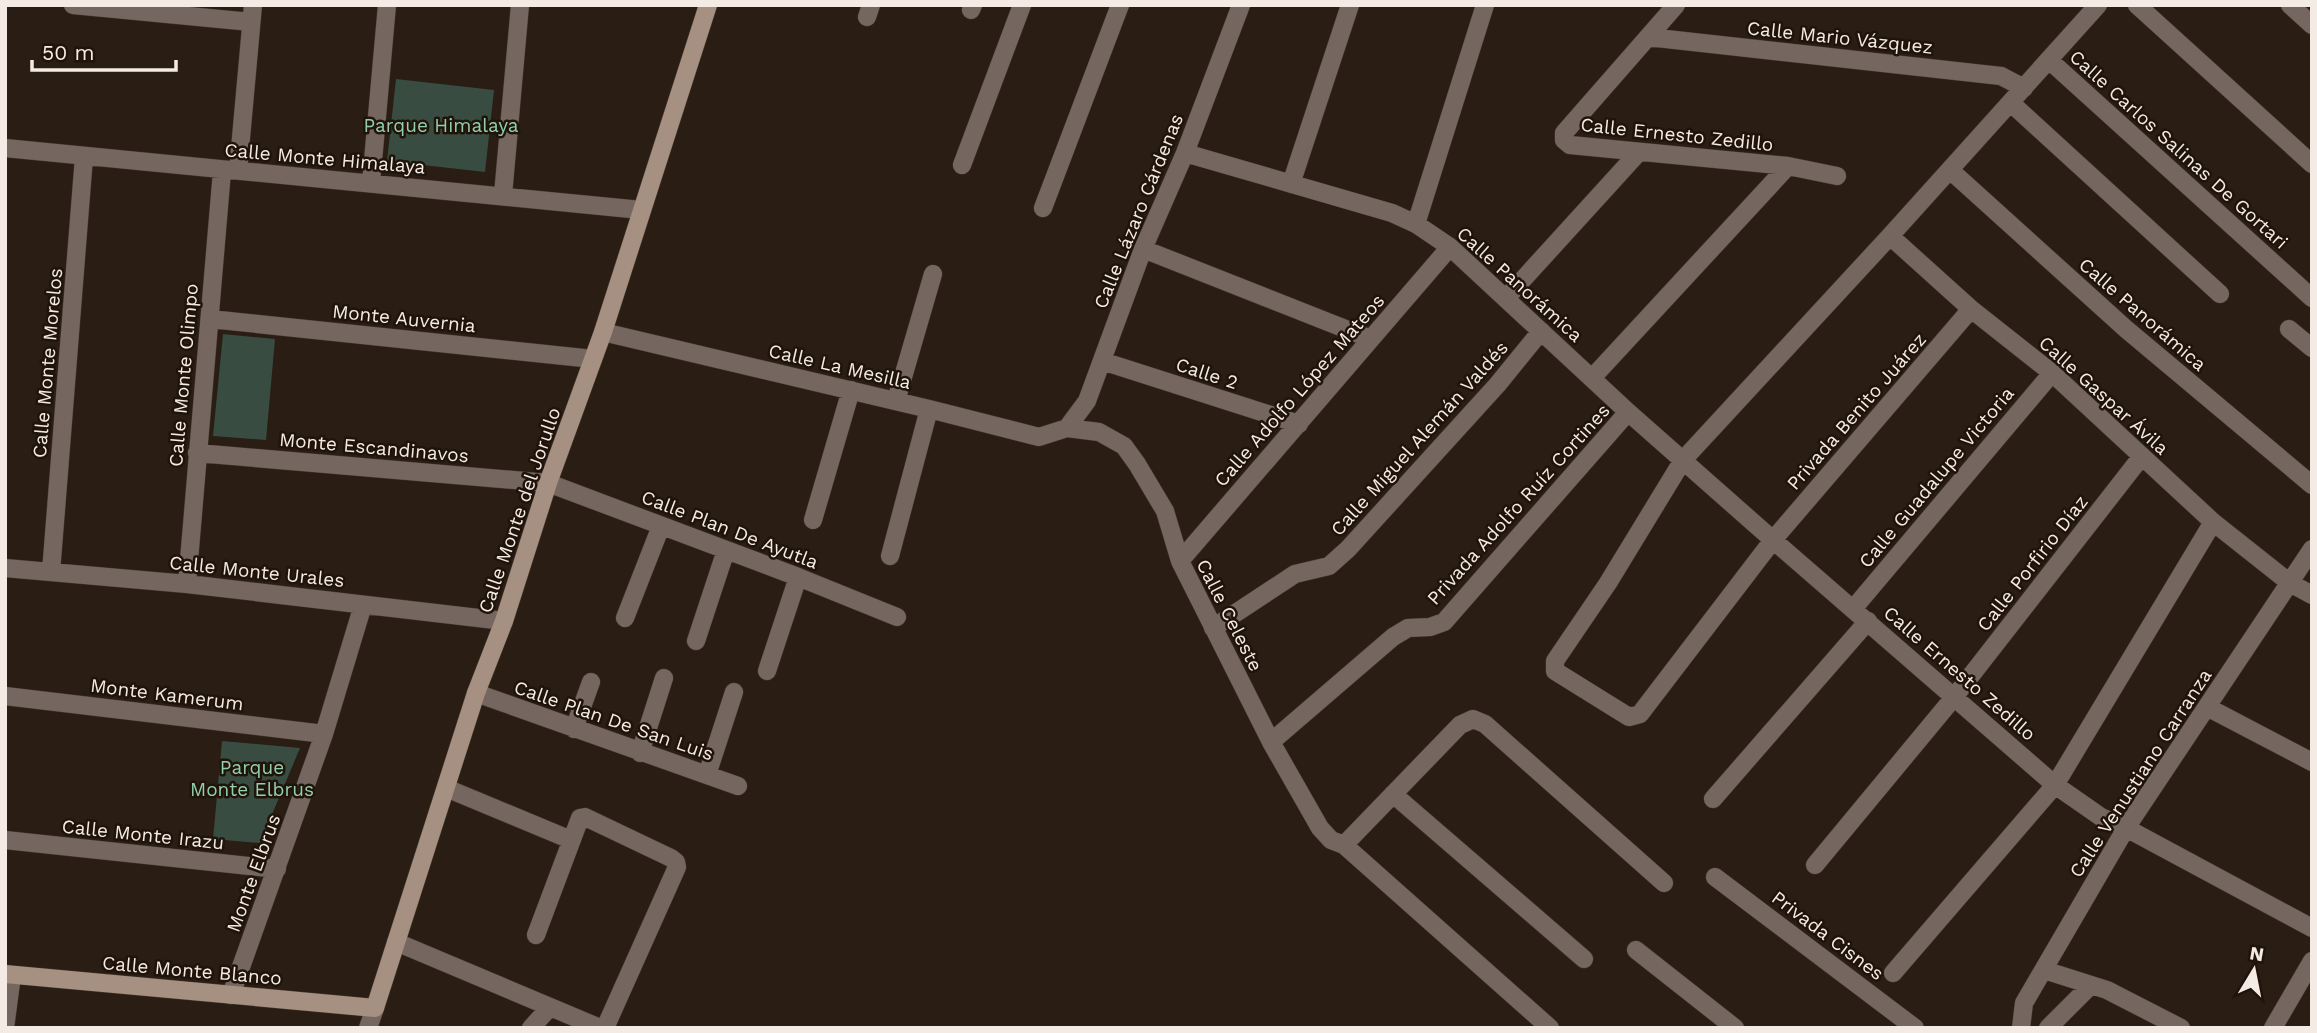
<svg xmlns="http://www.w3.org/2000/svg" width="2317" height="1033" font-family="'Work Sans',sans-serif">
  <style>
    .green { fill: #394c42 }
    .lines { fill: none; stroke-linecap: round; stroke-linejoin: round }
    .street-casing { stroke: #463a30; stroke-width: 19 }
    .secondary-casing { stroke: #463a30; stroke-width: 19 }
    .street { stroke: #75675f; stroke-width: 18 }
    .secondary { stroke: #a69082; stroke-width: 18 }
    .labels { text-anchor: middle; stroke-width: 5; stroke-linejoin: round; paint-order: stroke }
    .street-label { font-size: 19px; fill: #f4ebe5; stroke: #20140a }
    .park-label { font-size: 19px; fill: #91cfae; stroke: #20140a }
  </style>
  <rect width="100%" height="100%" fill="#2a1d13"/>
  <!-- green -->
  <path class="green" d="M396,79L494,90L485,172L387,161Z
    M223,334L275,339L266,440L213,436Z
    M222,741L300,748L260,843L213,839Z"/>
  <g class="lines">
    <defs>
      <path id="street" d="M73,5L251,22
        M1676,5L1564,133V140L1570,145L1788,166L1837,176
        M2137,5L2312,164
        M2290,5L2312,25
        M971,10L973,5
        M867,17L871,5
        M1648,37L2001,76L2024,88
        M2049,60L2312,298
        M2011,103L2220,294
        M5,148L641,210
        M1185,153L1392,213L1416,224L1450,247L1628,412L1773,540L2055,785L2101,817L2126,828L2312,928
        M962,165L1022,5
        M1950,170L2126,329L2312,485
        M238,171L253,5
        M371,183L387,5
        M1291,184L1350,5
        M503,195L520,5
        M1043,208L1120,5
        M1416,224L1485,5
        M1890,236L1971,309L2052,373L2213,522L2290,583L2312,595
        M1143,249L1371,339
        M1506,298L1638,153
        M1971,309L1773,540L1640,714L1629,717L1555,671V661L1608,583L1683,460L1890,236L2098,5
        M210,319L593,359
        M2289,329L2312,348
        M603,332L929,409L1039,437L1067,428L1099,432L1124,446L1137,464L1165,511L1180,561L1271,742L1320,828L1331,840L1344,845L1550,1028
        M1102,361L1299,424
        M1592,378L1788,166
        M896,401L933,274
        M1067,428L1087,401L1143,249L1185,153L1241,5
        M197,453L548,483L798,577L897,617
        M813,520L851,390
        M890,556L929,409
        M1180,561L1450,247
        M5,568L187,584L504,621
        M51,572L84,157
        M187,584L222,171
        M1853,609L2052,373
        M625,618L661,526
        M1213,628L1295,574L1329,566L1348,549L1498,384L1541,331
        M696,641L726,550
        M767,671L798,577
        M476,693L738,786
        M5,696L324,734
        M2207,707L2312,762
        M574,729L591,682
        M1271,742L1393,637L1408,628L1430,627L1444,622L1628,412
        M640,753L664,678
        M707,775L734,692
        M446,788L571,840
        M1393,794L1584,959
        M1713,799L1868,621
        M5,840L277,869
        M1344,845L1460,725L1473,719L1485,724L1664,883
        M1815,865L1955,696L2142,456
        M1715,877L1915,1028
        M536,935L580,818L585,817L671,858L676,862L677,867L605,1028
        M396,942L600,1028
        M1636,950L1735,1028
        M2044,970L2107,990L2181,1028
        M1893,973L2055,785L2213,522
        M231,995L324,734L363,605
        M5,1028L12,975
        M368,1028L375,1008
        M531,1028L550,1007
        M2021,1028L2024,1003L2126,828L2312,549
        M2048,1028L2091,985
        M2273,1028L2312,961"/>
      <path id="secondary" d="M5,974L375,1008L476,693L504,621L548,483L603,332L708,5"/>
    </defs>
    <!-- street casing -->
    <use href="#street" class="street-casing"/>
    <!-- secondary casing -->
    <use href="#secondary" class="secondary-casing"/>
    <!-- street -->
    <use href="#street" class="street"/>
    <!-- secondary -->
    <use href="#secondary" class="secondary"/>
  </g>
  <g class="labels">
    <!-- street labels -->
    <g class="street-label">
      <text transform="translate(1840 37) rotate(6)" y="7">Calle Mario Vázquez</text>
      <text transform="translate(1677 134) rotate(6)" y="7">Calle Ernesto Zedillo</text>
      <text transform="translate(2179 149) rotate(42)" y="7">Calle Carlos Salinas De Gortari</text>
      <text transform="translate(325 158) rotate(5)" y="7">Calle Monte Himalaya</text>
      <text transform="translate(1138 211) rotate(-68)" y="7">Calle Lázaro Cárdenas</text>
      <text transform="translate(1520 284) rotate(42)" y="7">Calle Panorámica</text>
      <text transform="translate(2143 314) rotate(41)" y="7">Calle Panorámica</text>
      <text transform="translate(404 318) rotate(6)" y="7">Monte Auvernia</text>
      <text transform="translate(47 363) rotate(-85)" y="7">Calle Monte Morelos</text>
      <text transform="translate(840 366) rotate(13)" y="7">Calle La Mesilla</text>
      <text transform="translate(1207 373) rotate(18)" y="7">Calle 2</text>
      <text transform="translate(183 375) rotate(-85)" y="7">Calle Monte Olimpo</text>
      <text transform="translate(1299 390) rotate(-49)" y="7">Calle Adolfo López Mateos</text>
      <text transform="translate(2104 395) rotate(42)" y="7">Calle Gaspar Ávila</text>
      <text transform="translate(1856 411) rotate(-49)" y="7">Privada Benito Juárez</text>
      <text transform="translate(1419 438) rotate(-48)" y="7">Calle Miguel Alemán Valdés</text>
      <text transform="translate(374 447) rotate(5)" y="7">Monte Escandinavos</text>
      <text transform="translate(1936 477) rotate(-50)" y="7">Calle Guadalupe Victoria</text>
      <text transform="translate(1518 504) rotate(-48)" y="7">Privada Adolfo Ruíz Cortines</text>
      <text transform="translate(519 510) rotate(-71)" y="7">Calle Monte del Jorullo</text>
      <text transform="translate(730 529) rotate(21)" y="7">Calle Plan De Ayutla</text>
      <text transform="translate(2032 563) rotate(-52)" y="7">Calle Porfirio Díaz</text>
      <text transform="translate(257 571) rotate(6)" y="7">Calle Monte Urales</text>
      <text transform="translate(1230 615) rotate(63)" y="7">Calle Celeste</text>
      <text transform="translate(1960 673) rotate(41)" y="7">Calle Ernesto Zedillo</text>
      <text transform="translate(167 694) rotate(7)" y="7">Monte Kamerum</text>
      <text transform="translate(614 720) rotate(19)" y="7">Calle Plan De San Luis</text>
      <text transform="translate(2140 773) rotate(-57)" y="7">Calle Venustiano Carranza</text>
      <text transform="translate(143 834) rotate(6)" y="7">Calle Monte Irazu</text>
      <text transform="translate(253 873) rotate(-70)" y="7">Monte Elbrus</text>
      <text transform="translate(1828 935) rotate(37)" y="7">Privada Cisnes</text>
      <text transform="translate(192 970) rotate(5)" y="7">Calle Monte Blanco</text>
    </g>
    <!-- park labels -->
    <g class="park-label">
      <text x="441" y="132">Parque Himalaya</text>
      <text x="252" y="774">Parque<tspan x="252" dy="22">Monte Elbrus</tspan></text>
    </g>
  </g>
  <!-- border -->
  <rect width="2317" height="1033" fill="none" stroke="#f4ebe5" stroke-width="14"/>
  <!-- north arrow -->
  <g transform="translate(2254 970) rotate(10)" stroke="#20140a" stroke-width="5" paint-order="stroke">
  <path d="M0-5L12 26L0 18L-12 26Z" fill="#f4ebe5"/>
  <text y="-10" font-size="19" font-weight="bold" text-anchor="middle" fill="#f4ebe5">N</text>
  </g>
  <!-- scale -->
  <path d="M32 60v10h144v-10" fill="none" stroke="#f4ebe5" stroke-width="3.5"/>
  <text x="42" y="60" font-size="21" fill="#f4ebe5" stroke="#20140a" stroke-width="5" paint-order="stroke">50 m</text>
</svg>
